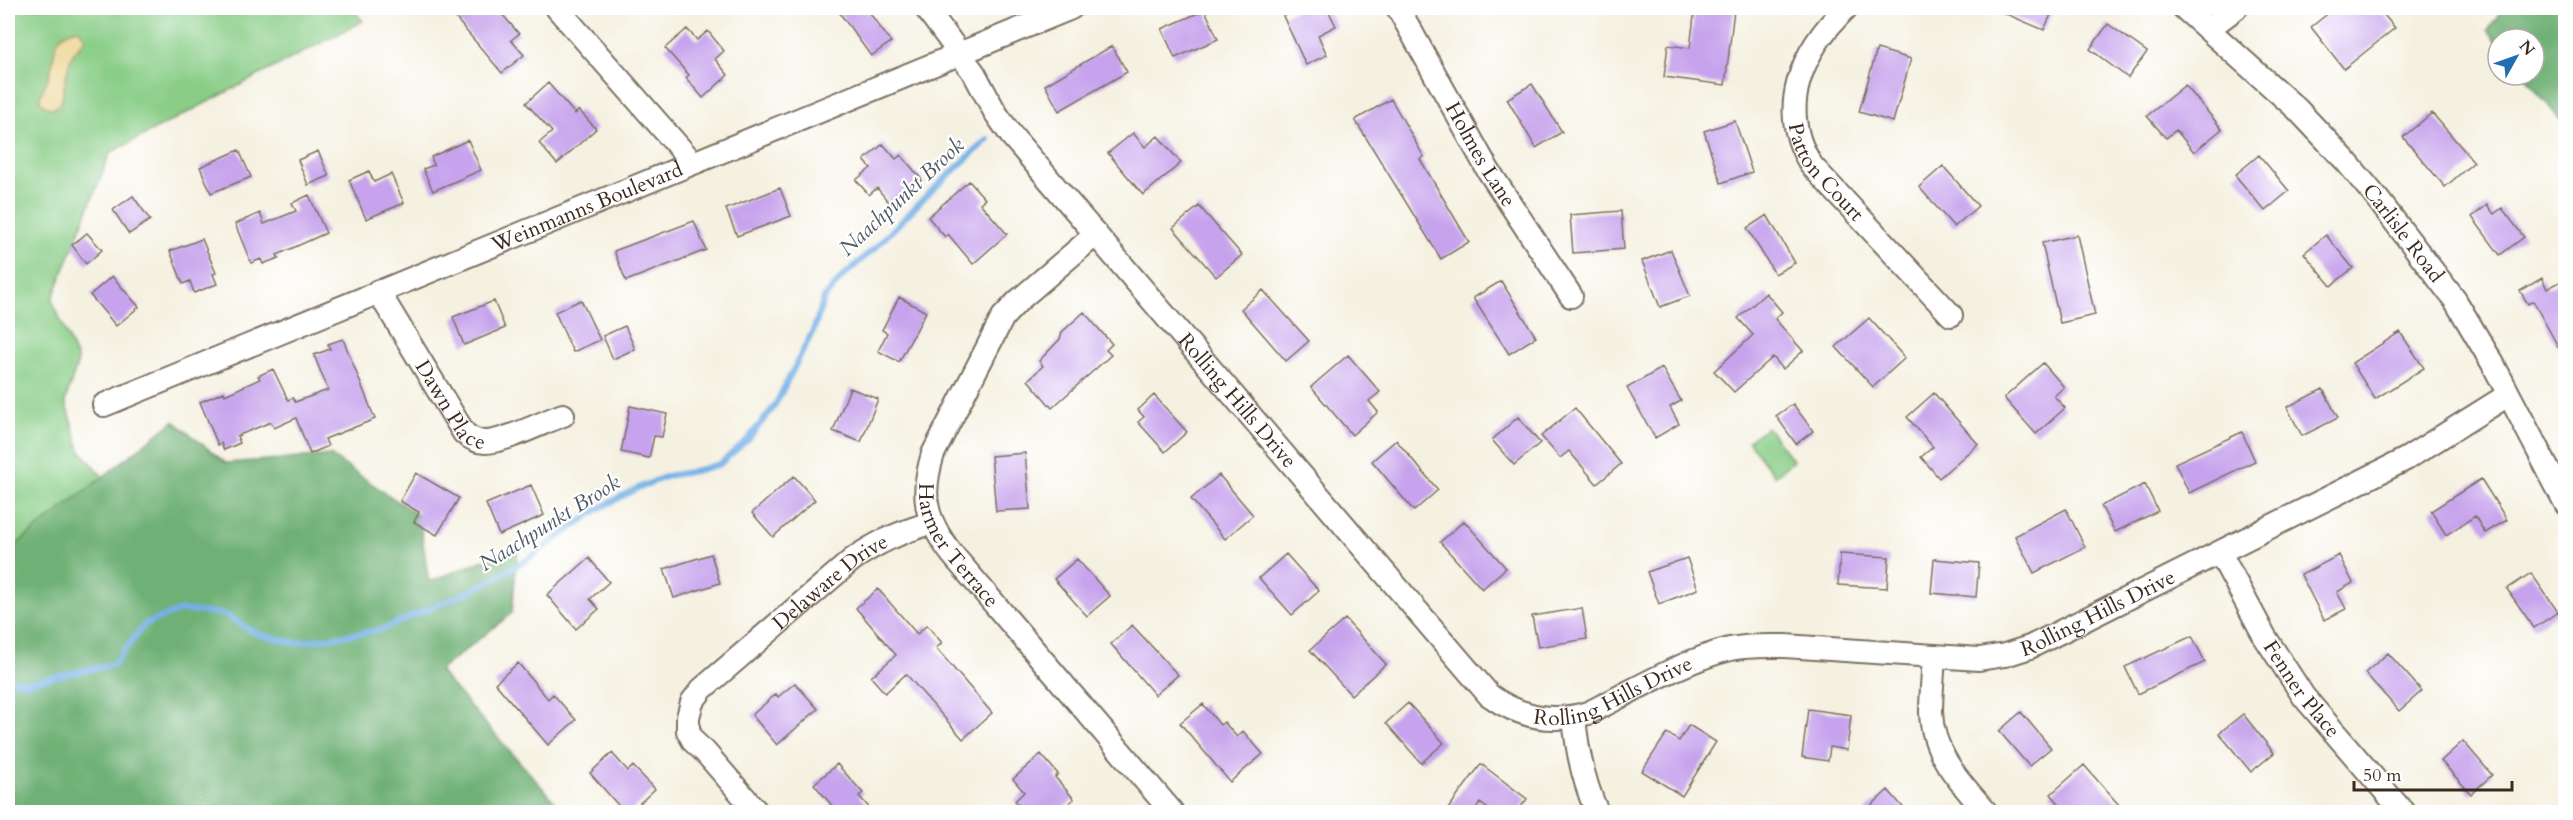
<svg xmlns="http://www.w3.org/2000/svg" width="2573" height="820" font-family="Cardo,serif">
  <style>
    .green { fill: #89cd87; stroke: #627c52; stroke-width: 1.5 }
    .forest { fill: #6eb074; stroke: #546d49; stroke-width: 1.5 }
    .sand { fill: #eeda9e; stroke: #94825e; stroke-width: 1.5 }
    .lines { fill: none; stroke-linecap: round; stroke-linejoin: round }
    .stream { stroke: #74b0e6; stroke-width: 6 }
    .building { fill: #c6a3ec }
    .minor-casing { stroke: #7c7062; stroke-width: 26 }
    .minor { stroke: #fff; stroke-width: 22 }
    .labels { text-anchor: middle; stroke-width: 4.5; stroke-linejoin: round; paint-order: stroke }
    .street-label { font-size: 21px; fill: #3b2a1e; stroke: #fff }
    .water-label { font-size: 22px; font-style: italic; fill: #4f5964; stroke: #fff }
  </style>
  <rect width="100%" height="100%" fill="#fff"/>
  <filter id="ink" filterUnits="userSpaceOnUse"><feTurbulence type="fractalNoise" baseFrequency=".0167" numOctaves="2"/><feDisplacementMap in="SourceGraphic" scale="12" xChannelSelector="R" yChannelSelector="G"/><feConvolveMatrix kernelMatrix="1 2 1 2 8 2 1 2 1" color-interpolation-filters="sRGB"/></filter>
  <filter id="wash" filterUnits="userSpaceOnUse"><feTurbulence type="fractalNoise" baseFrequency=".008" numOctaves="4" result="noise"/><feDisplacementMap in="SourceGraphic" scale="24" xChannelSelector="R" yChannelSelector="G"/><feGaussianBlur stdDeviation="1.35" result="paint"/><feColorMatrix in="noise" values="0 0 0 0 0 0 0 0 0 0 0 0 0 0 0 0 0 1.4 0 .05"/><feComposite in="paint" operator="in"/></filter>
  <g filter="url(#wash)">
    <rect width="100%" height="100%" fill="#f5f1e1"/>
    <!-- green -->
    <path class="green" d="M8,8H351L363,21L110,153L52,300L78,361L65,401L80,450L103,477L8,551Z
      M1767,427L1793,461L1775,476L1748,441Z"/>
    <!-- forest -->
    <path class="forest" d="M2503,8H2565V126L2524,75H2534V39H2498V43L2488,30Z
      M174,421L226,463L330,455L419,516L429,582L518,546L512,613L439,671L564,812H8V551Z"/>
    <!-- sand -->
    <path class="sand" d="M79,29L85,38C82,45 77,48 73,54C65,70 65,87 61,103L54,108L47,107L40,101V97C43,87 49,79 51,69C57,48 51,34 79,29Z"/>
    <g class="lines">
      <!-- stream -->
      <path class="stream" d="M8,679L26,683L114,664L145,624L181,610L224,614L257,634L295,643L380,630L473,590L528,559L598,509L636,489L667,476L695,471L720,464L748,439L774,407L814,329L824,298L843,276L875,248L927,195L988,139"/>
    </g>
    <g id="blocks">
      <!-- building -->
      <path class="building" d="M447,8H497L519,34L511,40L524,55L502,73Z
        M836,8H866L891,42L871,56Z
        M1300,8H1327L1336,26L1318,35L1327,55L1306,65L1283,16Z
        M1695,8L1734,10L1725,85L1664,77L1668,45L1690,48Z
        M1992,8H2054L2044,30Z
        M2335,8H2378L2395,28L2344,69L2311,27Z
        M1205,10L1218,39L1175,58L1162,29Z
        M2108,24L2147,52L2128,78L2090,49Z
        M687,29L697,40L708,31L724,51L715,59L728,75L703,98L686,78L689,75L665,48Z
        M1112,46L1127,72L1059,111L1045,85Z
        M1877,49L1911,59L1893,122L1859,112Z
        M548,83L575,114L579,110L596,129L557,164L539,143L552,132L526,103Z
        M1532,84L1562,132L1536,148L1507,99Z
        M2185,85L2222,129L2194,152L2176,130L2166,138L2147,116Z
        M1391,99L1424,157L1420,159L1469,242L1441,259L1355,120Z
        M2432,113L2474,162L2445,187L2403,137Z
        M1735,121L1752,172L1721,183L1704,131Z
        M1133,133L1145,147L1158,136L1181,163L1143,195L1108,153Z
        M468,140L481,170L433,191L423,169L434,165L431,157Z
        M883,144L896,159L901,155L922,180L892,206L877,188L869,195L856,180L871,168L864,160Z
        M239,150L251,177L211,193L200,167Z
        M318,151L329,176L308,185L298,160Z
        M2259,155L2289,191L2265,211L2235,175Z
        M1943,166L1978,206L1954,227L1919,187Z
        M369,171L374,182L391,174L404,203L366,219L349,180Z
        M969,181L985,199L980,203L1007,234L973,264L948,234L945,237L928,217Z
        M780,188L791,216L737,236L726,209Z
        M309,195L326,233L277,255L279,258L263,264L261,259L251,263L235,224L260,213L264,224L296,211L292,203Z
        M133,196L150,220L129,234L113,210Z
        M2487,205L2494,214L2502,208L2524,237L2500,255L2472,217Z
        M1199,206L1242,255L1216,277L1173,228Z
        M1621,211L1624,249L1573,253L1570,215Z
        M1767,215L1795,263L1775,274L1747,228Z
        M694,221L706,250L626,281L614,251Z
        M87,233L102,250L86,264L72,245Z
        M2077,235L2095,315L2060,323L2042,243Z
        M2326,235L2353,268L2331,286L2304,253Z
        M202,239L216,273L213,274L217,284L194,293L190,281L183,284L170,251Z
        M1671,250L1690,296L1660,307L1642,261Z
        M112,276L139,307L116,326L90,295Z
        M2542,278L2547,289L2565,279V359L2533,301L2528,304L2520,291Z
        M1501,281L1536,337L1509,354L1473,298Z
        M1263,290L1309,341L1286,361L1241,309Z
        M1766,293L1782,312L1775,319L1803,351L1783,369L1773,357L1734,392L1714,371L1753,335L1738,318Z
        M899,297L926,312L899,362L878,351L887,333L882,330Z
        M581,300L600,340L573,352L555,312Z
        M494,301L505,328L464,345L453,317Z
        M1084,312L1112,344L1106,350L1111,355L1052,408L1028,380L1043,366L1039,361L1060,339L1062,332Z
        M1869,318L1905,358L1873,387L1836,347Z
        M625,326L635,349L613,359L603,336Z
        M2400,332L2424,368L2375,399L2352,363Z
        M343,339L375,419L325,439L328,446L310,454L296,418L274,428L271,422L237,436L240,443L224,450L221,443L218,445L200,402L224,392L225,395L260,379L258,376L273,369L288,400L293,398L295,402L328,390L314,355L330,349L328,344Z
        M1348,355L1380,392L1369,401L1378,412L1352,435L1311,387Z
        M2043,363L2064,387L2054,396L2065,408L2036,434L2004,398Z
        M1662,368L1681,401L1670,407L1679,424L1655,438L1627,388Z
        M850,388L878,399L861,442L833,431Z
        M2323,389L2338,418L2302,436L2287,407Z
        M1934,393L1978,444L1939,478L1921,457L1933,447L1907,417Z
        M1154,395L1187,432L1165,452L1138,422L1144,417L1138,410Z
        M1793,404L1813,431L1796,444L1776,416Z
        M630,406L667,414L662,437L654,436L649,458L621,452Z
        M1575,408L1621,464L1597,484L1569,451L1560,458L1541,436Z
        M1518,417L1540,443L1514,465L1492,440Z
        M2242,432L2255,461L2189,493L2175,463Z
        M1396,440L1438,490L1414,511L1372,461Z
        M1025,453L1030,509L996,511L991,456Z
        M416,473L459,498L437,535L414,522L419,512L400,501Z
        M1219,475L1253,515L1225,539L1191,499Z
        M794,476L815,500L773,537L752,513Z
        M2481,479L2507,520L2485,533L2475,516L2446,535L2431,511Z
        M2145,484L2158,511L2115,532L2101,506Z
        M531,485L544,515L499,535L486,504Z
        M2066,509L2085,547L2034,573L2015,536Z
        M1464,521L1506,568L1482,589L1440,542Z
        M711,554L720,583L674,598L664,569Z
        M1286,554L1319,591L1292,615L1259,578Z
        M1840,554L1889,557L1887,588L1838,585Z
        M2339,555L2353,583L2337,592L2346,609L2324,620L2301,575Z
        M589,558L609,582L590,599L599,609L576,629L547,595Z
        M1687,558L1698,589L1659,604L1647,572Z
        M1077,559L1110,596L1087,616L1054,579Z
        M1934,559L1979,563L1976,597L1931,593Z
        M2531,573L2558,612L2534,628L2507,589Z
        M878,589L917,634L927,625L942,643L936,648L992,713L963,739L906,674L885,693L871,677L896,655L856,608Z
        M1582,608L1587,639L1538,647L1532,616Z
        M1345,619L1386,664L1351,695L1310,650Z
        M1132,625L1178,675L1155,695L1111,644Z
        M2192,636L2205,662L2138,694L2125,667Z
        M2388,653L2422,691L2399,711L2365,673Z
        M518,663L548,699L553,694L576,720L548,745L495,683Z
        M795,683L818,709L777,745L752,715L776,694L778,697Z
        M1408,703L1444,743L1421,763L1386,723Z
        M1203,704L1220,725L1224,722L1237,737L1243,731L1263,754L1230,782L1180,723Z
        M1808,709L1851,715L1847,750L1830,747L1828,761L1802,757Z
        M2021,712L2051,748L2029,766L1999,731Z
        M2243,714L2274,753L2251,772L2219,733Z
        M1689,725L1716,742L1682,796L1642,771L1667,733L1679,741Z
        M2463,741L2492,775L2471,794L2441,761Z
        M612,753L628,771L633,766L655,789L629,813H625L590,773Z
        M1041,754L1058,774L1055,777L1074,799L1058,813H1026L1015,801L1024,792L1013,779Z
        M837,764L863,793L859,796L874,813H838L814,784Z
        M1481,764L1527,799L1516,813H1494L1480,803L1473,813H1445Z
        M2084,765L2126,813H2067L2051,794Z
        M1888,790L1908,813H1863Z"/>
    </g>
  </g>
  <g filter="url(#ink)">
    <use href="#blocks" fill-opacity="0" stroke="#7c7062" stroke-width="1.5"/>
    <g class="lines">
      <defs>
        <g id="minor">
          <path d="M557,8L692,162"/>
          <path id="s1" d="M926,8L974,73L995,112L1011,135L1489,695C1519,717 1551,724 1588,713C1631,692 1684,660 1730,649C1748,645 1767,646 1785,646L1979,659L2005,655L2030,647L2406,459L2508,395"/>
          <path id="s2" d="M1398,8L1488,170L1571,296"/>
          <path id="s3" d="M1846,8C1802,50 1775,109 1812,166L1951,315"/>
          <path id="s4" d="M2184,8L2297,109L2345,160L2376,197L2455,300L2493,364L2566,504"/>
          <path d="M2208,29L2236,8"/>
          <path id="s5" d="M1096,234L1018,301L1003,317L933,454C920,496 925,519 952,554L1172,812"/>
          <path id="s6" d="M378,291L464,433C470,438 477,442 485,442C505,442 543,422 563,415"/>
          <path id="s7" d="M104,405L1071,8"/>
          <path id="s8" d="M2220,553L2265,637L2304,697L2403,812"/>
          <path d="M1934,656C1933,675 1931,694 1931,712C1932,754 1961,783 1986,812"/>
          <path d="M1574,717C1577,751 1583,781 1597,812"/>
          <path id="s9" d="M757,812L705,752L694,742L688,731V717L692,702L702,689L852,560C877,542 901,532 931,523"/>
        </g>
      </defs>
      <!-- minor casing -->
      <use href="#minor" class="minor-casing"/>
      <!-- minor -->
      <use href="#minor" class="minor"/>
    </g>
  </g>
  <g class="labels">
    <!-- street labels -->
    <g class="street-label">
      <text dy="7" stroke="none"><textPath href="#s2" startOffset="168">Holmes Lane</textPath></text>
      <text dy="7" stroke="none"><textPath href="#s3" startOffset="189">Patton Court</textPath></text>
      <text dy="7" stroke="none"><textPath href="#s7" startOffset="522">Weinmanns Boulevard</textPath></text>
      <text dy="7" stroke="none"><textPath href="#s4" startOffset="315">Carlisle Road</textPath></text>
      <text dy="7" stroke="none"><textPath href="#s6" startOffset="136">Dawn Place</textPath></text>
      <text dy="7" stroke="none"><textPath href="#s1" startOffset="502">Rolling Hills Drive</textPath></text>
      <text dy="7" stroke="none"><textPath href="#s5" startOffset="380">Harmer Terrace</textPath></text>
      <text dy="7" stroke="none"><textPath href="#s9" startOffset="320">Delaware Drive</textPath></text>
      <text dy="7" stroke="none"><textPath href="#s1" startOffset="1528">Rolling Hills Drive</textPath></text>
      <text dy="7" stroke="none"><textPath href="#s1" startOffset="1024">Rolling Hills Drive</textPath></text>
      <text dy="7" stroke="none"><textPath href="#s8" startOffset="159">Fenner Place</textPath></text>
    </g>
    <!-- water labels -->
    <g class="water-label">
      <text transform="translate(901 196) rotate(-43)" y="8">Naachpunkt Brook</text>
      <text transform="translate(549 522) rotate(-32)" y="8">Naachpunkt Brook</text>
    </g>
  </g>
  <!-- margin -->
  <rect width="2573" height="820" fill="none" stroke="#fff" stroke-width="30"/>
  <!-- north arrow -->
  <g transform="translate(2516 57) rotate(50)"><circle r="28" fill="#ffffff" stroke="#b1aaa5" stroke-width="1.5"/>
  <path d="M0-4.5L10 22L0 15L-10 22Z" fill="#1f6fb2"/>
  <text y="-9" font-size="16" font-weight="bold" text-anchor="middle" fill="#3b2a1e">N</text>
  </g>
  <!-- scale -->
  <path d="M2354 781v9h158v-9" fill="none" stroke="#3b2a1e" stroke-width="3"/>
  <text x="2363" y="781" font-size="18" fill="#3b2a1e" stroke="#ffffff" stroke-width="4.5" paint-order="stroke">50 m</text>
</svg>
